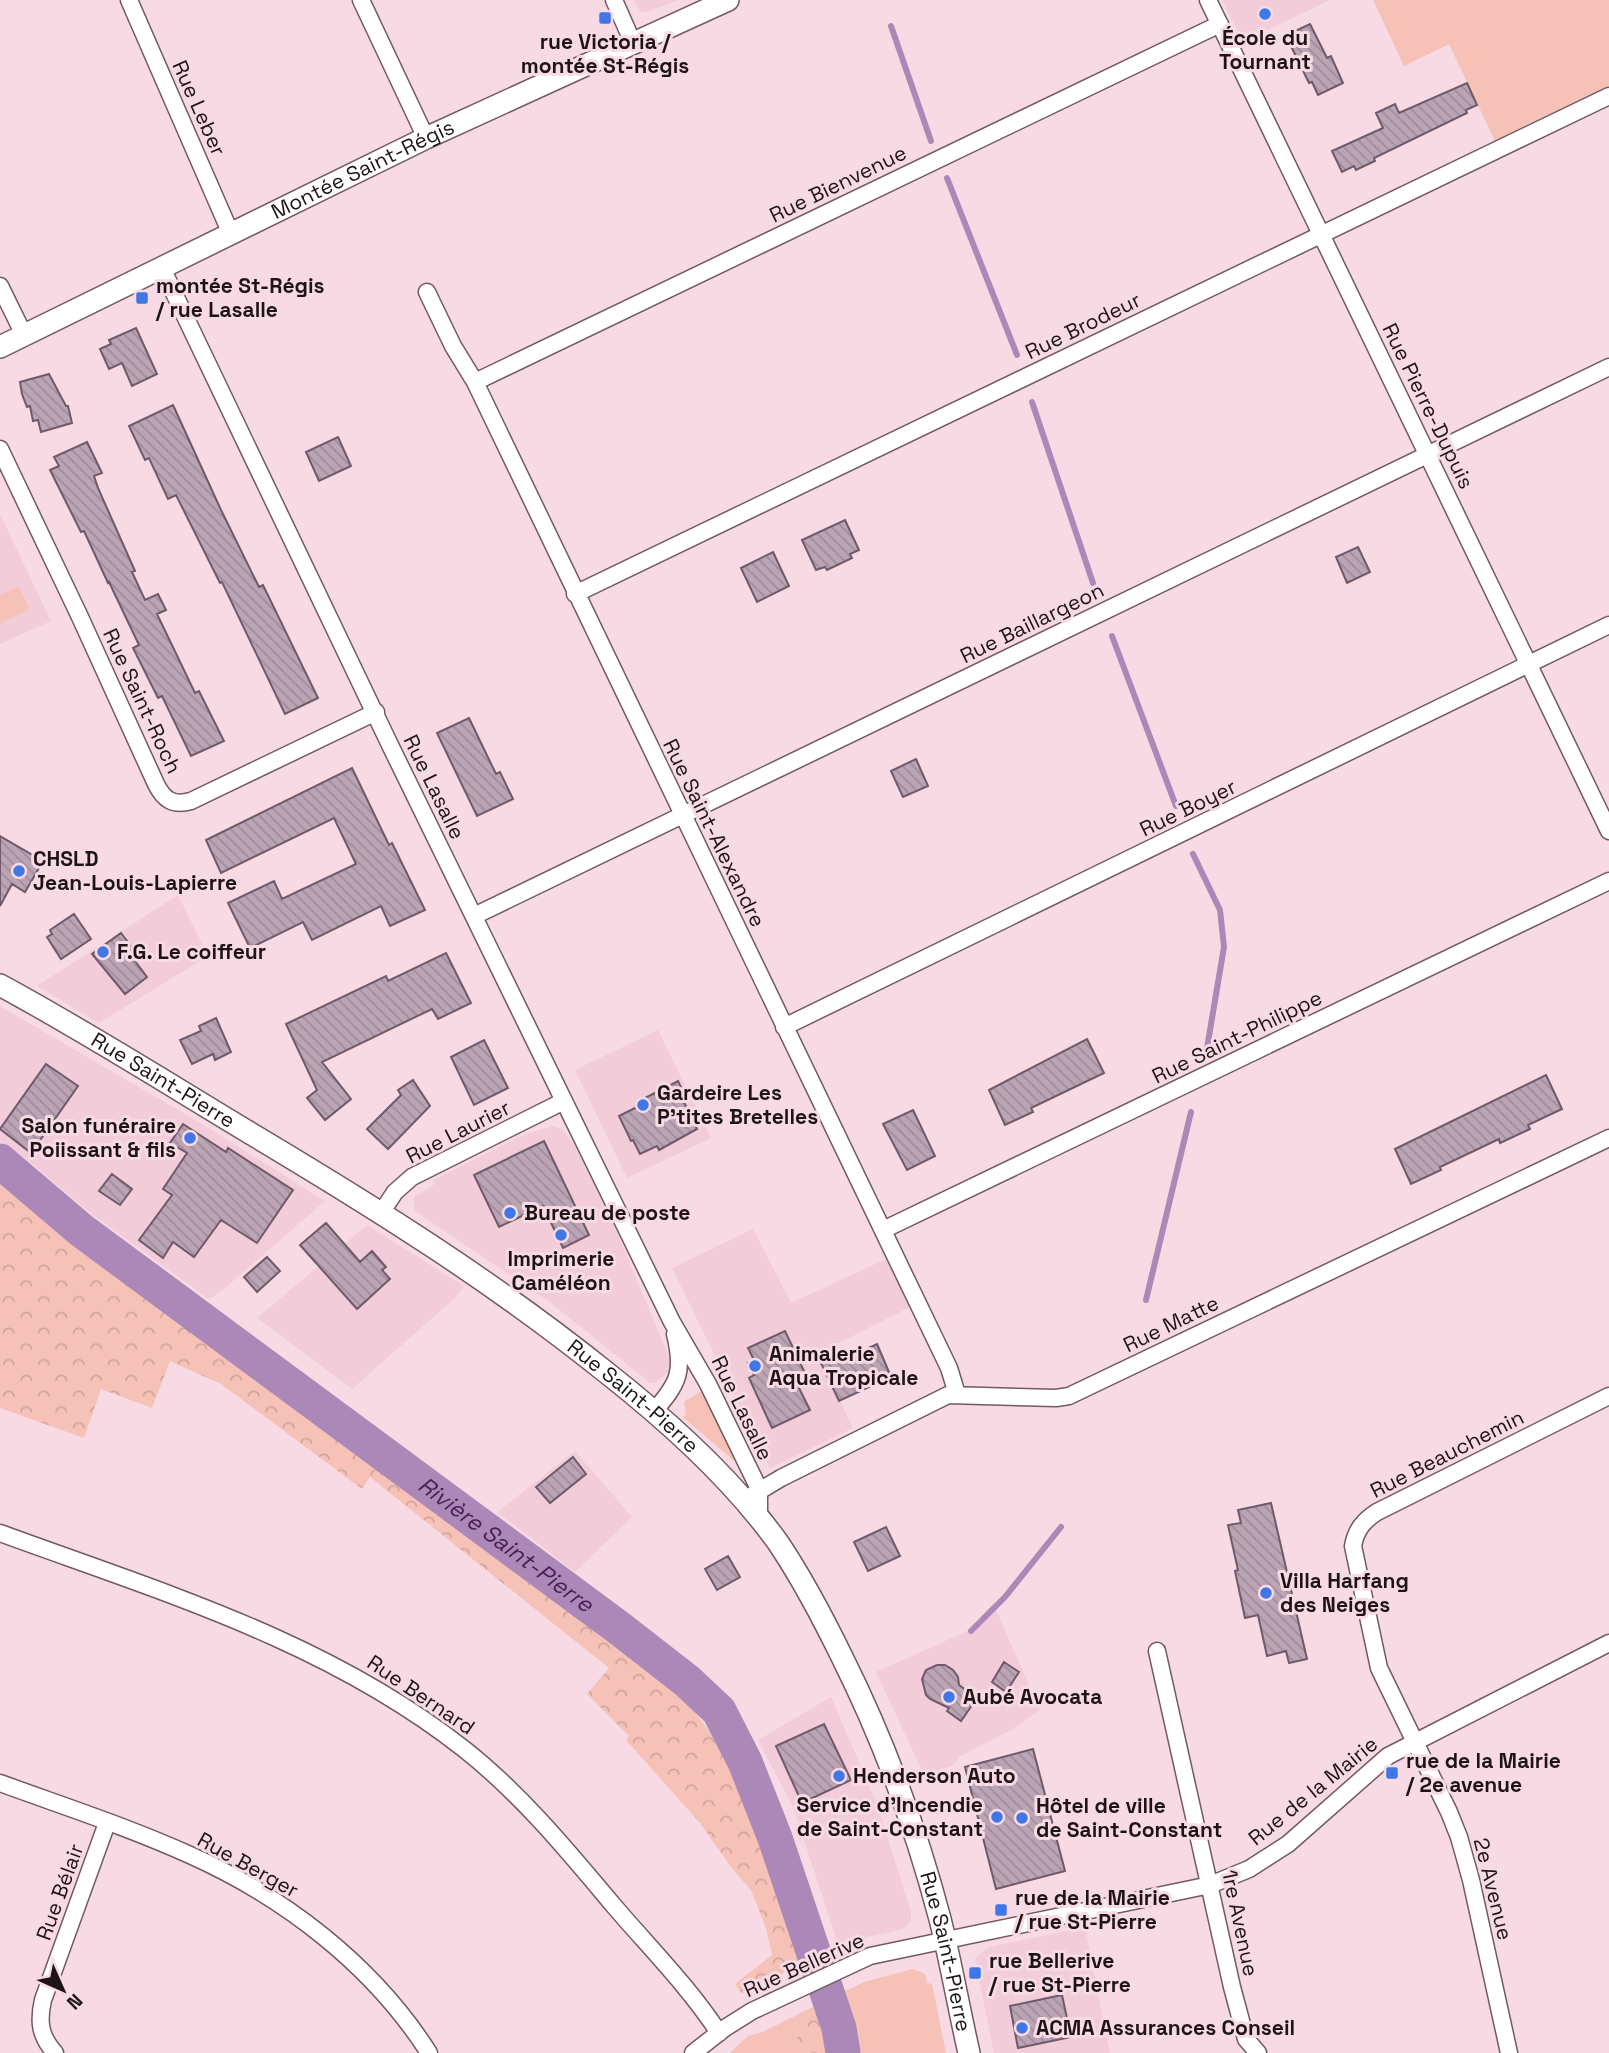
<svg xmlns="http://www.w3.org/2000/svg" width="1609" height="2053" font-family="'Space Grotesk',sans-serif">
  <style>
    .built { fill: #f2ccd9 }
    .green { fill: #f6c1b6 }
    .forest { fill: url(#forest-crowns) }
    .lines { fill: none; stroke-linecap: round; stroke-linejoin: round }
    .stream { stroke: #ab88b7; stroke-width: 6 }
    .river { stroke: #ab88b7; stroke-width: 35 }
    .building { fill: url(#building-back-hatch); stroke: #6f5a69; stroke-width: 2 }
    .street-casing { stroke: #725962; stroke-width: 19 }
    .secondary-casing { stroke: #725962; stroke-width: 24 }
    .street { stroke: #fff; stroke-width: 16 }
    .secondary { stroke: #fff; stroke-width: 21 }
    .poi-dot { fill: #4077e7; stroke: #f7dae4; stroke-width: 2.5 }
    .labels { text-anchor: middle; stroke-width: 6; stroke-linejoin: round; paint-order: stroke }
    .poi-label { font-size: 21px; font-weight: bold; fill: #1e1418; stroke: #f7dae4; text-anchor: start }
    .street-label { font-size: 21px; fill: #1e1418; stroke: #f7dae4 }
    .water-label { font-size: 23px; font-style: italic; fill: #4b1e58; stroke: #f7dae4 }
  </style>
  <defs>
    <pattern id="forest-crowns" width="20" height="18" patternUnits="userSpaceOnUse" patternTransform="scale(1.75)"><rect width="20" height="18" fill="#f6c1b6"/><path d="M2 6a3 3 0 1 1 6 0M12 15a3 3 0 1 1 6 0" fill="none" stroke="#d2a59c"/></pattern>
    <pattern id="building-back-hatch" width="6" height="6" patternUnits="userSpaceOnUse" patternTransform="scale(1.75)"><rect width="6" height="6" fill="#bba4b4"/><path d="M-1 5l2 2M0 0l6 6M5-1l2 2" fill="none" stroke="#a08c9a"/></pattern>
  </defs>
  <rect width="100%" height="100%" fill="#f7dae4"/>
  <!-- built -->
  <path class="built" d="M633,0H679L646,12L640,11Z
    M1222,0H1330L1243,42Z
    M0,514L51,621L0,644Z
    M178,895L208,956L99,1023L37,986Z
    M0,1006L202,1124L325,1201L224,1289L209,1299L89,1212L25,1158L0,1141Z
    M658,1030L711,1138L627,1178L575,1070Z
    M553,1126L562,1129L575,1146L613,1223L672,1364L671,1374L667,1373L655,1383H650L551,1303L419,1214L414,1209V1197L435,1184L433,1180L526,1134Z
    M367,1225L464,1286L456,1297L352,1389L257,1318Z
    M753,1229L791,1303L886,1259L910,1307L817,1354L853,1428L770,1468L672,1268Z
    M575,1451L632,1517L575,1572L497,1512Z
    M993,1603L1040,1710L1013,1729L959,1757L954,1765L924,1775L876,1672L970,1630Z
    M831,1697L877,1804L911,1912V1920L904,1929L846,1942L839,1946L793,1807L758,1740Z
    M1085,1927L1110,2053H994L975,1958L989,1947Z"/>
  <!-- green -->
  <path class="green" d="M1373,0H1609V86L1495,141L1449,44L1404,66Z
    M19,587L29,608C21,617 6,616 0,627V595Z
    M704,1389L736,1457L733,1460L683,1417L686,1414L684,1402Z
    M913,1969L925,1974L927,1983L932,1984L946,2053H851V2039L837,1995L864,1982Z
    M795,2016L798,2031L795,2053H730L748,2036L763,2032Z"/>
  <!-- forest -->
  <path class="forest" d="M0,1179L184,1327L620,1646L681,1694L731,1760L771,1864L805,1962L742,1994L735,1984L772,1955L766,1928L751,1890L731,1867L700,1823L626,1740L629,1736L587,1694L609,1668L370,1477L362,1489L221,1384L170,1361L152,1408L101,1389L84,1438L0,1408Z
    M823,2002L831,2025L832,2053H795L798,2031L795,2016Z"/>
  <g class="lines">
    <!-- stream -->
    <path class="stream" d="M891,26L931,141
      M947,178L1017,355
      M1032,402L1093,583
      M1112,636L1176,806
      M1193,854L1220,910L1224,947L1207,1048
      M1146,1300L1191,1112
      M971,1631L1005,1597L1061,1527"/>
    <!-- river -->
    <path class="river" id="s1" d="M0,1161L81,1230L619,1628L687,1681L719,1711L745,1762L775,1838L839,2028L843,2053"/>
  </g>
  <!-- building -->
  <path class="building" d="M1310,24L1327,58L1331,56L1343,83L1318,95L1312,82L1309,83L1288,40L1291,38L1289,34Z
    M1467,83L1477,105L1466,110L1467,113L1374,158L1375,161L1362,167L1356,170L1354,166L1342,172L1332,151L1383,128L1376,113L1395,104L1399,113Z
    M136,328L157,374L132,386L122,363L109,369L100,349L111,344L109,340Z
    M49,374L66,406H68L72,423L41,432L38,420L33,421L30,406L27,407L22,394L20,382Z
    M173,405L221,510L259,587L263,585L318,698L285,714L222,582L220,583L176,495L168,499L149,458L145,460L129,426Z
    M338,437L351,466L319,481L306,452Z
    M87,442L102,473L94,476L98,488L135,571L132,572L145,600L158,594L166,610L157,614L195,693L199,691L224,741L191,756L162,696L158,698L133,648L139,645L109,582L108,583L84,531L81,532L50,470L59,466L54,457Z
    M845,520L859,550L850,554L852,558L827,570L825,567L816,570L802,540Z
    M1358,547L1370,572L1347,583L1336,557Z
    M773,552L789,586L757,602L741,568Z
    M469,718L496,774L500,772L513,799L477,816L437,733Z
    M916,759L928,786L903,797L891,771Z
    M352,768L389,845L392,843L425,910L390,926L381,906L312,940L303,922L250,948L228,903L274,881L282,899L356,864L334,818L221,873L206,840Z
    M0,836L43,861L25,892L12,884L0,906Z
    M74,914L91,939L61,959L47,937L52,934L50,930Z
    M121,933L140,958L135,961L147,977L125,994L92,954Z
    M446,953L471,1003L438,1019L432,1009L322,1062L351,1099L325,1120L307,1098L317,1090L286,1024L386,976L388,981Z
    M216,1018L231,1052L215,1060L213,1054L192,1064L180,1040L201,1031L199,1026Z
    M1087,1039L1104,1073L1031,1108L1033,1112L1005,1125L989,1090Z
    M484,1040L508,1088L474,1105L451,1057Z
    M46,1064L78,1086L31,1153L0,1129Z
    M1546,1075L1562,1109L1528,1125L1530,1129L1500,1143L1499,1139L1440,1167L1441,1170L1411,1184L1395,1149Z
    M413,1080L430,1106L388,1149L367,1129L401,1095L398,1090Z
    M678,1081L688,1101L684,1102L697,1129L659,1150L657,1146L640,1154L633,1140L631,1141L619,1116L647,1102L645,1098Z
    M913,1110L935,1156L907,1170L883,1124Z
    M183,1124L226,1152L228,1148L293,1190L257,1243L221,1220L194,1257L173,1242L163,1258L139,1240L172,1195L163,1189L187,1153L170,1143Z
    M544,1141L589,1235L563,1248L543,1206L499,1227L474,1175Z
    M112,1174L132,1189L120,1205L99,1191Z
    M326,1223L360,1262L372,1251L386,1267L382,1270L390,1279L357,1309L300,1245Z
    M267,1257L280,1271L257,1292L244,1277Z
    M785,1331L805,1373L794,1378L810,1410L772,1428L749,1378L754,1375L748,1363L754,1360L748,1348Z
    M877,1344L889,1372L879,1376L882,1381L839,1401L821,1363L835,1356L838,1362Z
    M573,1457L586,1474L550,1503L536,1487Z
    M1271,1503L1307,1659L1289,1663L1286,1651L1267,1656L1258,1615L1245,1618L1235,1571L1238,1570L1228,1525L1241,1523L1238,1510Z
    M886,1527L900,1556L868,1571L854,1542Z
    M728,1556L740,1577L717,1590L705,1569Z
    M1004,1662L1019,1672L1006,1692L992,1682Z
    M937,1665H945L953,1670L958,1677L959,1685L977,1698L961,1721L947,1711L949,1708L930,1699L926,1695L922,1679L926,1670Z
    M824,1724L851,1780L802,1803L776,1746Z
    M1033,1749L1065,1871L996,1889L965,1767Z
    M1062,1995L1071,2037L1018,2048L1010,2006Z"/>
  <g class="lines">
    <defs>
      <path id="street" d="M129,0L231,234
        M361,0L426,138
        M614,0L633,43
        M1208,0L1609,831
        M162,268L390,745L672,1322L708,1384L759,1489V1518
        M0,286L24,335
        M427,292L453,346L475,382L949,1368L957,1394
        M475,382L1220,24
        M0,449L80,617L156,784C164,800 173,806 191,801L376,712
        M575,594L1609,96
        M474,916L1609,367
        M784,1027L1609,625
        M381,1213L395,1192L412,1177L564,1101
        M883,1230L1609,881
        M654,1411C679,1383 684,1371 675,1334
        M751,1496L781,1478L948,1395L1056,1398L1069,1396L1609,1138
        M0,1533C161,1592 327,1641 464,1749C521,1794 567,1850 614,1906C649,1947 689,1987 719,2033
        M1157,1651L1232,1987L1246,2039L1258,2053
        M0,1783C63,1806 128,1827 190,1855C284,1897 373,1965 429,2053
        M55,2053C40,2036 38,2022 43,2000L107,1823
        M693,2053L725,2028L752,2011L870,1956L1210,1885L1249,1869L1288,1844L1388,1756L1609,1643
        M1509,2053L1471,1880L1459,1837L1449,1812L1379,1668L1353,1546C1356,1530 1363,1521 1377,1512L1609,1396"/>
      <g id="secondary">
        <path id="s2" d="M0,347L426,138L728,0"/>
        <path id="s3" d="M0,985C87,1032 170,1085 255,1136C379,1210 495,1283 607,1373C668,1421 734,1481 779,1544C803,1580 823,1618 842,1657C884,1741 916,1828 940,1919C951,1963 959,2009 969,2053"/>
      </g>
    </defs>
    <!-- street casing -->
    <use href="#street" class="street-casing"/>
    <!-- secondary casing -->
    <use href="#secondary" class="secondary-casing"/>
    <!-- street -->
    <use href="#street" class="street"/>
    <!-- secondary -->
    <use href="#secondary" class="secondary"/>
  </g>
  <!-- markers -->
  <g class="poi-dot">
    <circle cx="1265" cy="14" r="7"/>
    <rect x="598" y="11" width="14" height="14" rx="3.5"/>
    <rect x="135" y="291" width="14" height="14" rx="3.5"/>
    <circle cx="19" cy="871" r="7"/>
    <circle cx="103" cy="952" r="7"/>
    <circle cx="643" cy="1105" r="7"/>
    <circle cx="190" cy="1138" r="7"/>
    <circle cx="510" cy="1213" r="7"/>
    <circle cx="561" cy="1235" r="7"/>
    <circle cx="755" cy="1366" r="7"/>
    <circle cx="1266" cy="1593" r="7"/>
    <circle cx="949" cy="1697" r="7"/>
    <rect x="1385" y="1766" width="14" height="14" rx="3.5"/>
    <circle cx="839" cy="1776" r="7"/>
    <circle cx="997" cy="1817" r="7"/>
    <circle cx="1022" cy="1818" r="7"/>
    <rect x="994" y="1903" width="14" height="14" rx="3.5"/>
    <rect x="968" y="1966" width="14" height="14" rx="3.5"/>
    <circle cx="1022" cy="2028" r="7"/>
  </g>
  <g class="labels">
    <!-- poi labels -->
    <g class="poi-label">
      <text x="1265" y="45" text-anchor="middle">École du<tspan x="1265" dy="24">Tournant</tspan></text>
      <text x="605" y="49" text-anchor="middle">rue Victoria /<tspan x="605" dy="24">montée St-Régis</tspan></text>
      <text x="156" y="293">montée St-Régis<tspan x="156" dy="24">/ rue Lasalle</tspan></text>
      <text x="33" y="866">CHSLD<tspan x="33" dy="24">Jean-Louis-Lapierre</tspan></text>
      <text x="117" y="959">F.G. Le coiffeur</text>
      <text x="657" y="1100">Gardeire Les<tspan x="657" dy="24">P'tites Bretelles</tspan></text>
      <text x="176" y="1133" text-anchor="end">Salon funéraire<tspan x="176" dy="24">Poiissant &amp; fils</tspan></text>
      <text x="524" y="1220">Bureau de poste</text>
      <text x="561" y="1266" text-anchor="middle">Imprimerie<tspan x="561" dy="24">Caméléon</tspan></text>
      <text x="769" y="1361">Animalerie<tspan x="769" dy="24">Aqua Tropicale</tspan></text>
      <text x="1280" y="1588">Villa Harfang<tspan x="1280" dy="24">des Neiges</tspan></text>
      <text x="963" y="1704">Aubé Avocata</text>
      <text x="1406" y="1768">rue de la Mairie<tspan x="1406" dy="24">/ 2e avenue</tspan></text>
      <text x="853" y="1783">Henderson Auto</text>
      <text x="983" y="1812" text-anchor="end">Service d'Incendie<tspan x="983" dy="24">de Saint-Constant</tspan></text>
      <text x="1036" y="1813">Hôtel de ville<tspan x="1036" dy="24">de Saint-Constant</tspan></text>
      <text x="1015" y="1905">rue de la Mairie<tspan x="1015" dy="24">/ rue St-Pierre</tspan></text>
      <text x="989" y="1968">rue Bellerive<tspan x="989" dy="24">/ rue St-Pierre</tspan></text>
      <text x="1036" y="2035">ACMA Assurances Conseil</text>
    </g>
    <!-- street labels -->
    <g class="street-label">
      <text transform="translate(199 108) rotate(66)" y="7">Rue Leber</text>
      <text dy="7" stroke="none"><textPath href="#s2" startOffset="404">Montée Saint-Régis</textPath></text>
      <text transform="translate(838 184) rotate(-26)" y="7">Rue Bienvenue</text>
      <text transform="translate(1083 326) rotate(-26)" y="7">Rue Brodeur</text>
      <text transform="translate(1428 406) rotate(64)" y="7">Rue Pierre-Dupuis</text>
      <text transform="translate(1032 623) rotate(-26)" y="7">Rue Baillargeon</text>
      <text transform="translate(142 701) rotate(65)" y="7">Rue Saint-Roch</text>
      <text transform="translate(434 787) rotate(64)" y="7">Rue Lasalle</text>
      <text transform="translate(1188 808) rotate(-26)" y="7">Rue Boyer</text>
      <text transform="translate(714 833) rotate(64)" y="7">Rue Saint-Alexandre</text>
      <text transform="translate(1237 1037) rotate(-26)" y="7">Rue Saint-Philippe</text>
      <text dy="7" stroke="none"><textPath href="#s3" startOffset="189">Rue Saint-Pierre</textPath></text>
      <text transform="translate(458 1132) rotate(-27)" y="7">Rue Laurier</text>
      <text transform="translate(1171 1324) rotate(-26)" y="7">Rue Matte</text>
      <text dy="7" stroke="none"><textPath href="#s3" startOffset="756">Rue Saint-Pierre</textPath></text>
      <text transform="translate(742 1408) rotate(64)" y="7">Rue Lasalle</text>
      <text transform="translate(1447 1454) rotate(-27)" y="7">Rue Beauchemin</text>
      <text transform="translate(421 1695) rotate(34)" y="7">Rue Bernard</text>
      <text transform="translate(1313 1791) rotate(-39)" y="7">Rue de la Mairie</text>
      <text transform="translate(248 1865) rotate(29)" y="7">Rue Berger</text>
      <text transform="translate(1493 1889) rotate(76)" y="7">2e Avenue</text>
      <text transform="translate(60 1892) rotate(-70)" y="7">Rue Bélair</text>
      <text transform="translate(1240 1923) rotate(78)" y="7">1re Avenue</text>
      <text dy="7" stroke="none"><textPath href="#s3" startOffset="1407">Rue Saint-Pierre</textPath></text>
      <text transform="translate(804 1965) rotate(-24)" y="7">Rue Bellerive</text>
    </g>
    <!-- water labels -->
    <g class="water-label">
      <text dy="8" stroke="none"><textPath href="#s1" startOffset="635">Rivière Saint-Pierre</textPath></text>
    </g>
  </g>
  <!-- north arrow -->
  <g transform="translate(63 1990) rotate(135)" stroke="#f7dae4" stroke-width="5" paint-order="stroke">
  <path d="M0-5L12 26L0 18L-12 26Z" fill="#1e1418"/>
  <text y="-10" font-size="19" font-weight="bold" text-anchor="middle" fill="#1e1418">N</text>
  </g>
</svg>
